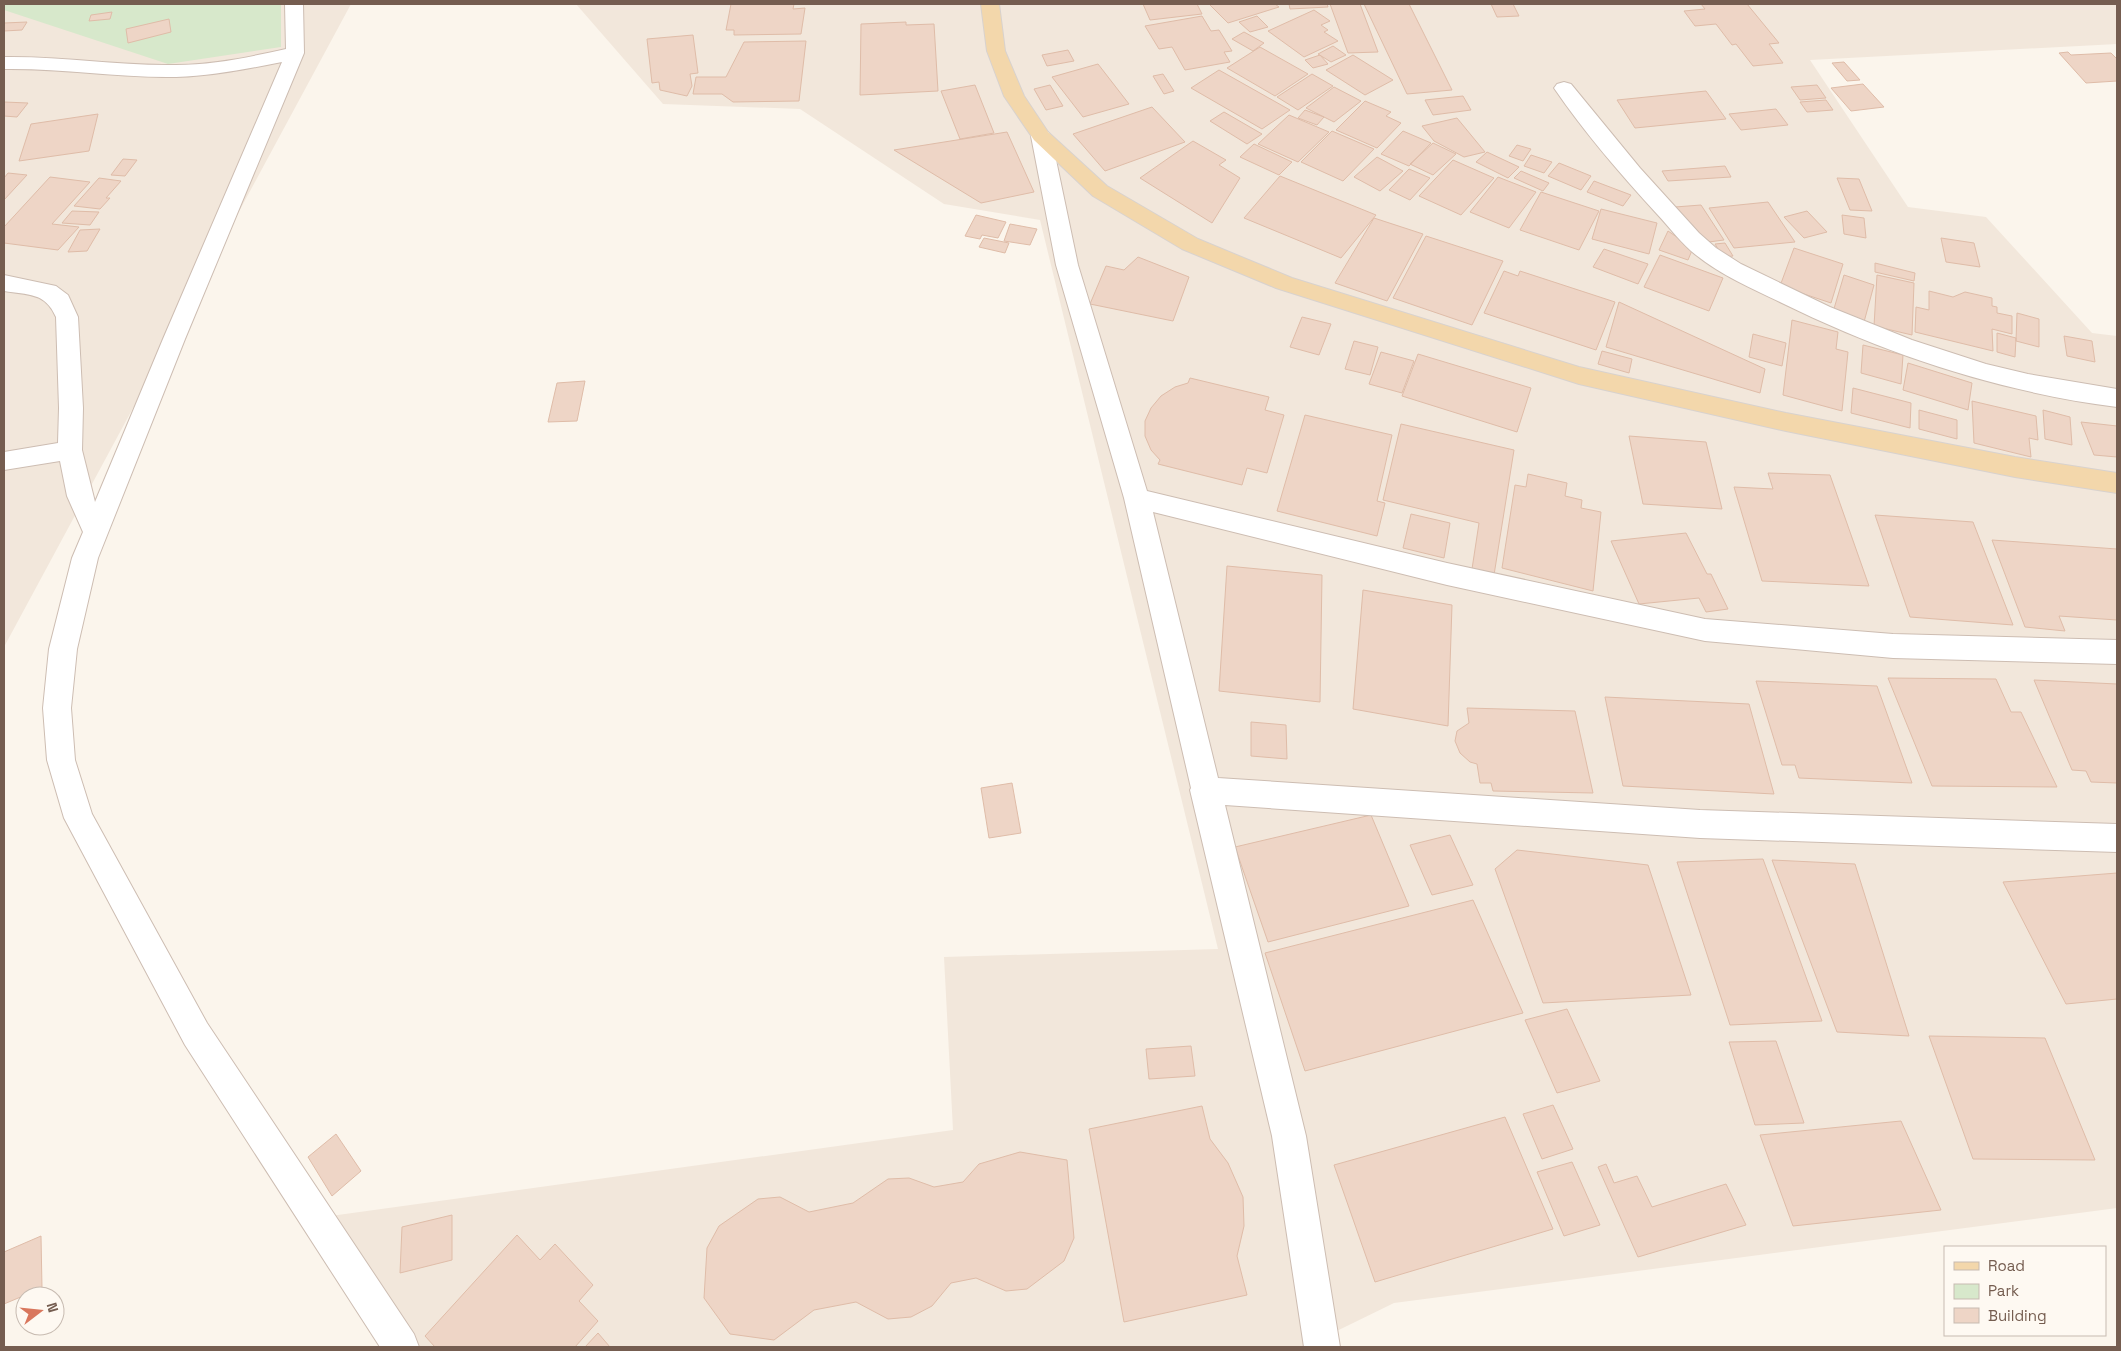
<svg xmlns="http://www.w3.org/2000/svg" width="2121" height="1351" font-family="'Space Grotesk',sans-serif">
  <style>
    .residential { fill: #f2e7db }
    .green { fill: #d7e8cb }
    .building { fill: #eed5c6; stroke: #dfbca8 }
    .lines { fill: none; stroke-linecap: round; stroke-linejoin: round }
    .minor-casing { stroke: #cdbdb2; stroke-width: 2 }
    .primary-casing { stroke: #d8d2ce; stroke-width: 2 }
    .minor { fill: #fff; fill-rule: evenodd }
    .primary { fill: #f3d7ab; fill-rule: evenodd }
  </style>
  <rect width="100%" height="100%" fill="#fbf5ec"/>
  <!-- residential -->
  <path class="residential" d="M4,4H351L4,647Z
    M576,4H2117V44L1810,60L1908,207L1986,217L2092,333L2117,336V1208L1394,1303L1304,1347H404L316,1218L953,1130L944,957L1218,949L1040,220L944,204L800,109L663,104Z"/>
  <!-- green -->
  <path class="green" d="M4,4H281V47L168,64L4,10Z"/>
  <!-- building -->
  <path class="building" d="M731,4H794L793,9L805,8L801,34L734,35V30H726Z
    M1143,4H1197L1202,14L1150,20Z
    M1209,4H1275L1279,7L1228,23Z
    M1289,4H1327L1328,7L1290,9Z
    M1330,4H1360L1378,52L1348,53Z
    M1364,4H1409L1452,90L1407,94Z
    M1491,4H1513L1519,16L1497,17Z
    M1701,4H1747L1779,43L1769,44L1783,63L1753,66L1736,44L1732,45L1716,24L1695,26L1684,11L1705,9Z
    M1314,10L1330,21L1321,25L1328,30L1324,32L1338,41L1304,57L1268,31Z
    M112,12L110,19L89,21L91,15Z
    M1202,16L1211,31L1219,30L1232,51L1224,52L1230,62L1185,70L1172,47L1159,49L1145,26Z
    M1257,16L1268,27L1250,32L1239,22Z
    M169,19L171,32L128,43L126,29Z
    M27,22L22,30L4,31V23Z
    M906,22V25L934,24L938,91L860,95L861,24Z
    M1244,32L1264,43L1253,51L1232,39Z
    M693,35L698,73L690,74L692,86L687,96L660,90L659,82L652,83L647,39Z
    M806,41L799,101L733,102L722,94H693L696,77H726L744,42Z
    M1333,46L1346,55L1331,62L1318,54Z
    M1260,47L1308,74L1275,96L1227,68Z
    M1068,50L1074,61L1047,66L1042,55Z
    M2068,52L2071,55L2111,53L2117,59V81L2086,83L2059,53Z
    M1320,55L1328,64L1313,68L1305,60Z
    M1353,55L1393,80L1365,95L1326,70Z
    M1844,62L1860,80L1847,81L1832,63Z
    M1098,64L1129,104L1083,117L1052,77Z
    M1219,70L1290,110L1262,129L1191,88Z
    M1163,74L1174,91L1164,94L1153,76Z
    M1312,74L1333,86L1298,110L1277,97Z
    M1863,84L1884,107L1851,111L1831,88Z
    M975,85L994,133L960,139L941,91Z
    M1050,85L1063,106L1046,110L1034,89Z
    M1817,85L1826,98L1800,100L1791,87Z
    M1334,87L1361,101L1334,122L1306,108Z
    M1706,91L1726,119L1635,128L1617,100Z
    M1463,96L1471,110L1433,115L1425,100Z
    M1826,100L1833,110L1807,112L1800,102Z
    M1365,101L1391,112L1386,116L1401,123L1377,148L1336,130Z
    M4,102L28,103L17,117L4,116Z
    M1152,107L1185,142L1105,171L1073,134Z
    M1776,109L1788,125L1741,130L1729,114Z
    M1305,110L1324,117L1317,125L1298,118Z
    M1224,112L1262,134L1247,144L1210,121Z
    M98,114L89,151L19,161L31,124Z
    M1289,115L1329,132L1298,162L1258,144Z
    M1457,118L1485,152L1464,157L1434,141L1422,126Z
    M1332,131L1374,149L1343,181L1301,162Z
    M1403,131L1431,143L1409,166L1381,154Z
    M1007,132L1034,192L981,203L894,150Z
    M1193,141L1226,160L1219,165L1240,178L1212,223L1140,178Z
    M1433,143L1456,154L1433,175L1410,164Z
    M1254,144L1292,162L1279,175L1240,157Z
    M1517,145L1531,149L1523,161L1509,156Z
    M1487,152L1519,167L1508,178L1476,162Z
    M1531,155L1552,162L1544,173L1524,166Z
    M1377,157L1403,171L1380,191L1354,177Z
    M123,159L137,160L125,176L111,175Z
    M1453,160L1494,178L1461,215L1419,196Z
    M1559,163L1591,176L1581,190L1548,176Z
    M1725,166L1731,177L1668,181L1662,171Z
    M1409,169L1430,178L1410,200L1389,190Z
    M1521,171L1549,183L1543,191L1514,178Z
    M8,173L27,175L4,200V178Z
    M1280,176L1376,215L1341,258L1244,218Z
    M50,177L90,182L52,224L79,227L58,250L4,243V227Z
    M1498,177L1536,192L1509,228L1470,212Z
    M99,178L121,181L106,198H110L100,209L74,206Z
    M1837,178L1859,179L1872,211L1850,210Z
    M1594,181L1631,195L1623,206L1587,192Z
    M1541,192L1599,211L1579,250L1520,230Z
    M1768,202L1795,242L1734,248L1709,208Z
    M1701,205L1724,240L1701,243L1675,207Z
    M1601,209L1657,223L1649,254L1592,239Z
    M72,211L99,212L90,225L62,223Z
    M1807,211L1827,232L1804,238L1784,217Z
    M976,215L1006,222L998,238L982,235L980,239L965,236Z
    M1842,215L1864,218L1866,238L1844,234Z
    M1374,218L1423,234L1387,301L1335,283Z
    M1010,224L1037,229L1030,245L1004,241Z
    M100,229L87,251L68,252L80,230Z
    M1668,231L1693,248L1688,260L1659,250Z
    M1426,236L1503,261L1472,325L1393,298Z
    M984,238L1009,243L1005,253L979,247Z
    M1941,238L1974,243L1980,267L1946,262Z
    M1725,243L1733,256L1723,257L1715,244Z
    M1794,248L1843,264L1831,303L1780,286Z
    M1604,249L1648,264L1638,284L1593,267Z
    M1660,255L1723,278L1709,311L1644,287Z
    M1138,257L1189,277L1173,321L1090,304L1106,266L1124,270Z
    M1875,263L1915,273L1914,281L1875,272Z
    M1504,271L1518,276L1520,271L1615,302L1596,350L1484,313Z
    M1844,275L1874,285L1864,322L1833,312Z
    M1877,275L1914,283L1912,335L1874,326Z
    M1929,291L1953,297L1965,292L1992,298V306L1997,307V313L2012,316V334L1992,329L1993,351L1915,332L1916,307L1929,310Z
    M1619,302L1765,369L1760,393L1606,347Z
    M2017,313L2039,319V347L2016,341Z
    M1302,317L1331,324L1319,355L1290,347Z
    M1792,320L1838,332L1836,349L1848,352L1842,411L1783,395Z
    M1997,333L2016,338L2015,357L1997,352Z
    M1753,334L1786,343L1782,366L1749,357Z
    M2064,336L2092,341L2095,362L2067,356Z
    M1354,341L1378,347L1370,375L1345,369Z
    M1863,345L1903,355L1901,384L1861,373Z
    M1602,351L1632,359L1629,373L1598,364Z
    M1381,352L1414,361L1402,393L1369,384Z
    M1418,354L1531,388L1517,432L1402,396Z
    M1908,363L1972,383L1968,410L1903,390Z
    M1190,378L1269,397L1265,410L1284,415L1267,473L1247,468L1242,485L1158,464L1160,460L1151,450L1145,436V421L1151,408L1161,396L1175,387L1188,383Z
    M585,381L577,421L548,422L557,383Z
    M1853,388L1911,403L1910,428L1851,413Z
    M1972,401L2036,416L2038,440L2029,438L2031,457L1974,443Z
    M1919,410L1957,420V439L1919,429Z
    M2043,410L2070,417L2072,445L2045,439Z
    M1305,415L1392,435L1377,501L1385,503L1377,536L1277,511Z
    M2081,422L2117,426V457L2094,455Z
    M1401,424L1514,450L1494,575L1472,569L1479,523L1383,500Z
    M1629,436L1706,442L1722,509L1643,504Z
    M1768,473L1830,475L1869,586L1762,581L1734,487L1773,489Z
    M1528,474L1567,483L1565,496L1582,500L1581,508L1601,512L1593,591L1502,568L1515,485L1526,487Z
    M1411,514L1450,523L1444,558L1403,548Z
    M1875,515L1973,522L2013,625L1910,617Z
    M1686,533L1707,574H1711L1728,609L1706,612L1699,598L1639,604L1611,541Z
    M1992,540L2117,549V620L2059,616L2065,631L2025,627Z
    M1227,566L1322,575L1320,702L1219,691Z
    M1363,590L1452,605L1448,726L1353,709Z
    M1888,678L1996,679L2011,712H2021L2057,787L1932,786Z
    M2034,680L2117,684V783L2091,782L2086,771L2072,770Z
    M1756,681L1877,686L1912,783L1799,778L1795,765H1782Z
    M1605,697L1749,704L1774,794L1623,786Z
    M1467,708L1575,711L1593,793L1493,791L1491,783H1480L1477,764L1470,762L1460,753L1455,741L1457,731L1469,723Z
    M1251,722L1286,725L1287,759L1251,756Z
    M1012,783L1021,833L989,838L981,788Z
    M1371,815L1409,906L1268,942L1235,847Z
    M1450,835L1473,885L1432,895L1410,845Z
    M1517,850L1648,865L1691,995L1543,1003L1495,869Z
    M1763,859L1822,1021L1730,1025L1677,862Z
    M1772,860L1855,864L1909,1036L1837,1032Z
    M2117,873V999L2066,1004L2003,882Z
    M1473,900L1523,1013L1305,1071L1265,953Z
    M1567,1009L1600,1081L1557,1093L1525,1020Z
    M1929,1036L2045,1038L2095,1160L1973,1159Z
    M1776,1041L1804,1123L1755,1125L1729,1042Z
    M1191,1046L1195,1076L1149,1079L1146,1049Z
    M1553,1105L1573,1149L1542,1159L1523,1114Z
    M1202,1106L1210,1139L1228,1163L1243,1197L1244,1226L1237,1256L1247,1295L1124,1322L1089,1129Z
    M1505,1117L1553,1229L1375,1282L1334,1165Z
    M1901,1121L1941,1210L1793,1226L1760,1135Z
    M336,1134L361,1171L332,1196L308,1157Z
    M1020,1152L1067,1160L1074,1238L1064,1261L1027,1289L1006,1291L976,1278L951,1283L932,1306L911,1317L888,1319L856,1302L814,1310L774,1340L730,1334L704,1298L707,1248L719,1226L758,1199L780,1197L809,1212L853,1203L888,1179L909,1178L934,1187L963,1182L979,1164Z
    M1572,1162L1600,1225L1564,1236L1537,1172Z
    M1606,1164L1614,1183L1637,1176L1652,1207L1726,1184L1746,1225L1638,1257L1598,1167Z
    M452,1215V1260L400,1273L402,1227Z
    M517,1235L540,1260L555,1244L593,1285L579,1301L598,1321L575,1347H435L425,1336Z
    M41,1236L42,1288L4,1304V1252Z
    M598,1333L610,1347H585Z"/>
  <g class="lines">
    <defs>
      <path id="minor" d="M285,4H303L304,53L185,339L98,558L77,649L71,708L75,760L92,814L207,1023L414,1334L419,1347H380L185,1045L64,818L47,760L43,708L49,649L72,558L83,532L67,496L60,461L4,470V452L58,443L59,408L56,317C45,292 28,295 4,291V275L56,286L68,295L78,317L83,408L82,450L95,502L163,339L282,62C247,69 212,76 176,77C119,78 61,68 4,69V57C61,56 118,66 176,65C213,65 250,57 286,49Z
        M1564,82L1571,84L1640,168L1699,233L1716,248L1741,264L1830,307L1912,340L1986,364L2028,374L2117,389V407C2000,392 1888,355 1782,303C1753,289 1722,276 1696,255C1682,244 1670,228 1657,214C1621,175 1584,132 1554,88L1557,84Z
        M1041,130L1048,132L1051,136L1078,265L1147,491L1447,563L1705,619L1893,634L2117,640V664L1893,658L1705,641L1447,585L1153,512L1218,778L1700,810L2117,824V852L1700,838L1225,805L1306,1136L1340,1347H1304L1272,1136L1190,790L1191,788L1124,498L1056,265L1031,136L1034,132Z"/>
      <path id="primary" d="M981,4H999L1005,51L1024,96L1048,132L1107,186L1198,239L1292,278L1579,367L1786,413L2015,457L2117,473V493L2015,477L1786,431L1579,384L1276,288L1182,249L1093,196L1034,140L1004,96L987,51Z"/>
    </defs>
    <!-- minor casing -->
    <use href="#minor" class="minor-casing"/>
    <!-- primary casing -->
    <use href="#primary" class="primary-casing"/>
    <!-- minor -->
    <use href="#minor" class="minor"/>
    <!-- primary -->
    <use href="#primary" class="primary"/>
  </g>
  <!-- border -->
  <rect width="2121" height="1351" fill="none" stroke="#755d50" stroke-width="10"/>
  <!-- legend -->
  <rect x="1944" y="1246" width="162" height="90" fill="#fef9f2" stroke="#c7bbb1"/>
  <rect x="1954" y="1262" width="25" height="8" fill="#f3d7ab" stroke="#c7bbb1"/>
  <text x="1988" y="1271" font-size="15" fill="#755d50">Road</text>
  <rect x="1954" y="1284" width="25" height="15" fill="#d7e8cb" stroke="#c7bbb1"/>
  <text x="1988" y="1296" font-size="15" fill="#755d50">Park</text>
  <rect x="1954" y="1308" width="25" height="15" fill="#eed5c6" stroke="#c7bbb1"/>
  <text x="1988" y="1321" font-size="15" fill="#755d50">Building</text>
  <!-- north arrow -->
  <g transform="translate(40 1311) rotate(74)"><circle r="24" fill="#fef9f2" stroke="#c7bbb1"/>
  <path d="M0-4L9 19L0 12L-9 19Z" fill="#d9775d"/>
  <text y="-8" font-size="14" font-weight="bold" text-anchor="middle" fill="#755d50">N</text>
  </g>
</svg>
